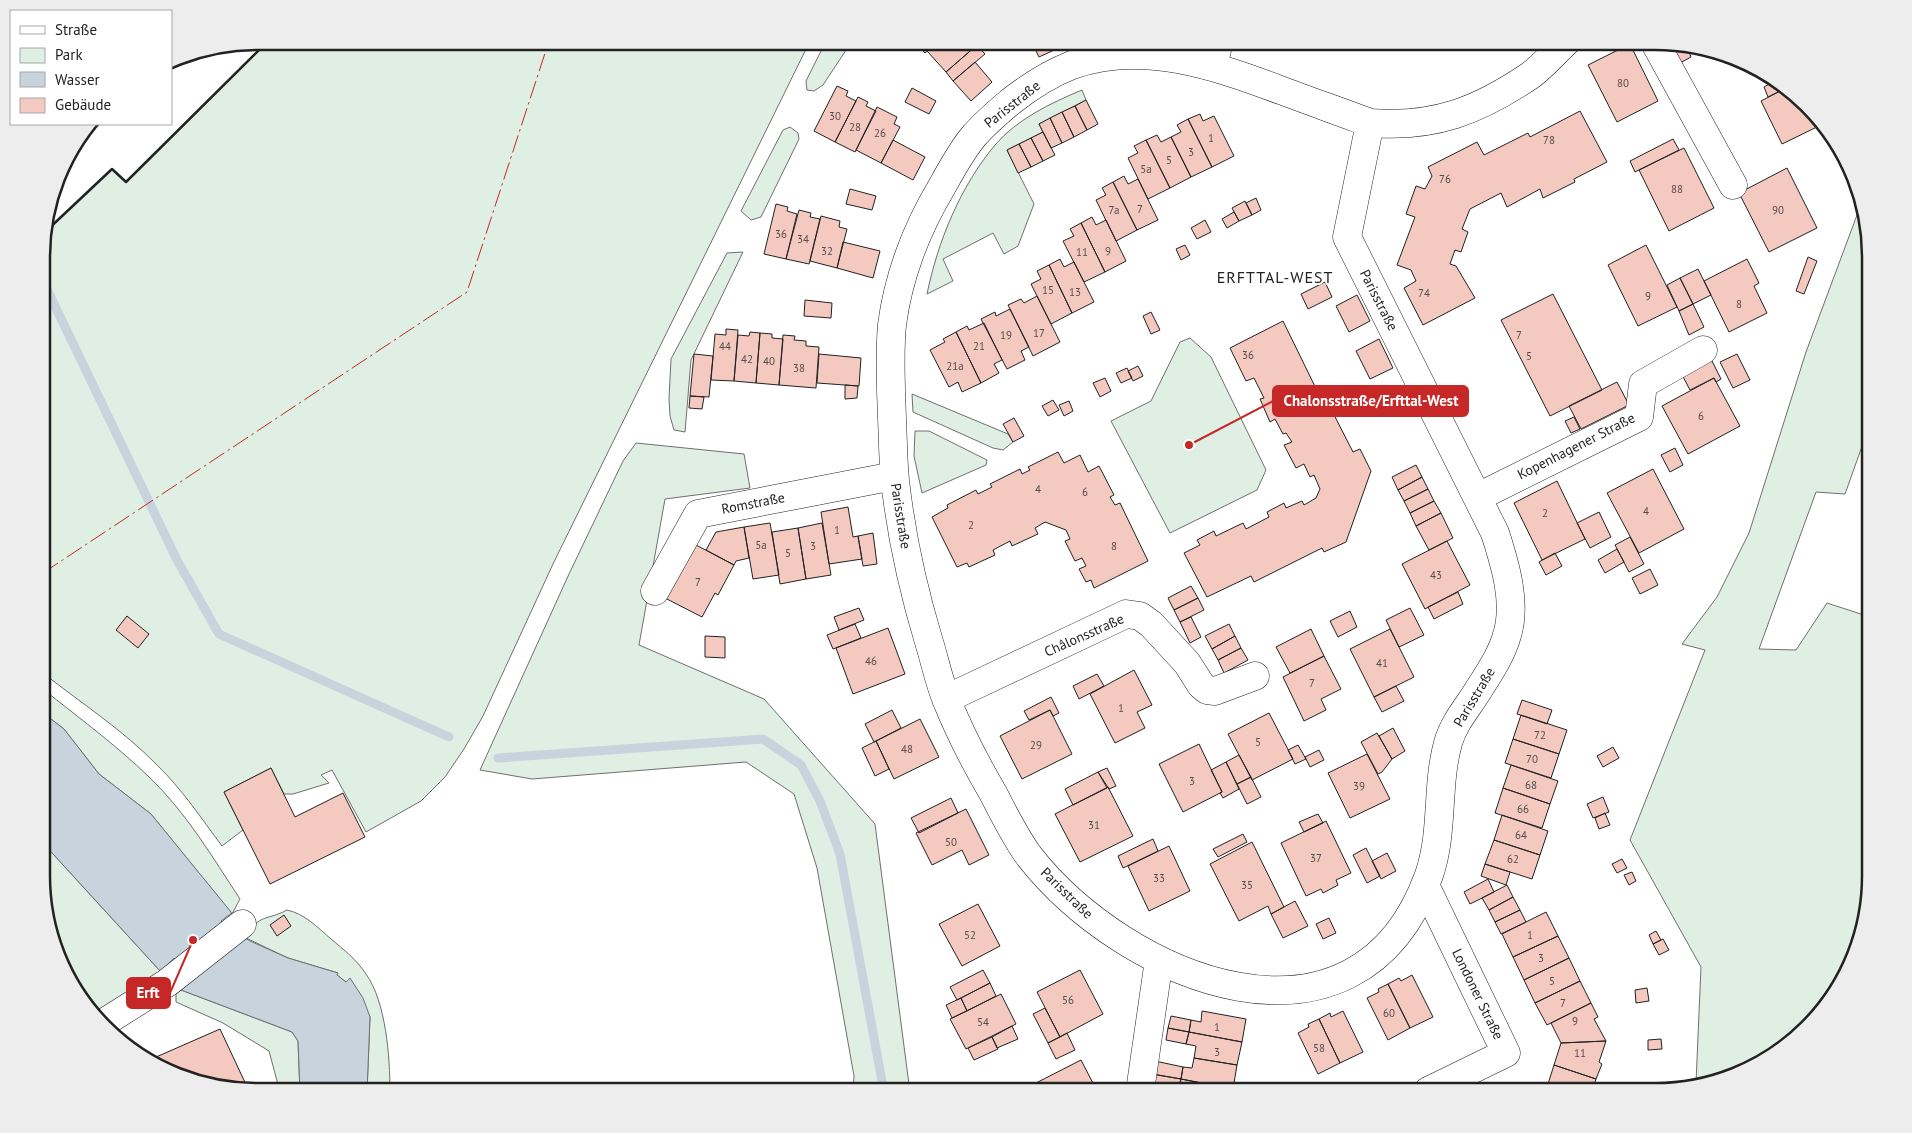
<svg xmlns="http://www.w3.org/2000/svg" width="1912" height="1133" font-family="'PT Sans',sans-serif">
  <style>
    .green { fill: #e0efe3; stroke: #6f6f6f }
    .water { fill: #c7d3dd; stroke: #6f6f6f }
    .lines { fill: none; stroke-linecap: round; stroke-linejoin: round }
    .stream { stroke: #c7d3dd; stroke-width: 9 }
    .building { fill: #f3c9c0; stroke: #222 }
    .minor-casing { stroke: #222; stroke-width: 29 }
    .minor { stroke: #fff; stroke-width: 28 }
    .wall { stroke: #222; stroke-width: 2.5 }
    .power { stroke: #c62828; stroke-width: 1; stroke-dasharray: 18 4 2.5 4; stroke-linecap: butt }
    .labels { text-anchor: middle; stroke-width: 4; stroke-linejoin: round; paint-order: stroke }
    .number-label { font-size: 11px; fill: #564c4a }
    .street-label { font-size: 14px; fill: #222; stroke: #fff }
    .quarter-label { font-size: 16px; letter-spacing: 1px; fill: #222; stroke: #fff }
    .rim { fill: none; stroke: #222; stroke-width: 2.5 }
    .leader { fill: none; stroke: #c62828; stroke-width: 2 }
    .callout-dot { fill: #c62828; stroke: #fff; stroke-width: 2 }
    .callout { fill: #c62828; stroke: #c62828; stroke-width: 2 }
    .callout-label { font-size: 15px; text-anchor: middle; font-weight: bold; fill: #fff }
  </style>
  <rect width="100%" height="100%" fill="#fff"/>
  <!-- green -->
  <path class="green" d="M268,41H810L553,564L483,716L464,749L445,777L421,801L366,832L332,770L321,775L329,783L293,794H284L271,768L224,792L243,830L222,846C201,818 182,789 157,765C123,730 81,703 43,673V234L112,169L126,182Z
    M826,41H852L823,85L814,91L807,90L806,81Z
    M1082,90L1086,100L1039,124L1043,132L1007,150L1034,204L1018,246L1004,254L993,233L943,259L953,281L927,294C938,241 960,187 995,145C1017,119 1051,103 1082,90Z
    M790,127L798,133L799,139L761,217L751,220L741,211L783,130Z
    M1860,207L1870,242V424L1845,494L1816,492L1759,649L1796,650L1827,603L1870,617V890L1842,984L1807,1029L1763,1063L1696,1083L1701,967L1630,840L1705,650L1682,644L1717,597L1749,533L1806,352Z
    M743,252L691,360L685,432L674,430L670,416L669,399L671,359L727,253Z
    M1190,338L1211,357L1266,470L1257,490L1170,533L1111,421L1151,401L1180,342Z
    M912,394L1008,434L1013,442L1003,450L993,448L913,412Z
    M915,431H929L987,460L986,465L922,493L914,456Z
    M636,443L744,454L750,488L665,499L639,645L764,699L875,824L910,1092H853L854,1076L817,868L794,794L746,762L532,779L480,770L569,574L623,461Z
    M43,689C79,718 116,745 149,777C186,812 213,858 240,899L232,914L151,814L99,774L64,729L43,713Z
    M43,843L161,972L99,1016L77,996L43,904Z
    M287,910C305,914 317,927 331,939C343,949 357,960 366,974C386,1002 390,1057 390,1092H367L370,1017L350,979L346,982L337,975L338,973L288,958L246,938C258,913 267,921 287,910Z
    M181,990L292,1032L298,1041L300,1092H280L269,1051L223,1023L176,1002V994Z"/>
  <!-- water -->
  <path class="water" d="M43,713L64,729L99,774L151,814L231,912V916L229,915L221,921L224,925L250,941L288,958L338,973L337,975L346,982L350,978L363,998L370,1017L367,1092H300L298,1041L292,1032L181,990L191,982L174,958L161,972L43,843Z"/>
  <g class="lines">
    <!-- stream -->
    <path class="stream" d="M43,281L177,560L219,634L449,737
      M498,758L763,739L801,765L820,801L840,854L884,1092"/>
  </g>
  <!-- building -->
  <path class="building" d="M914,41H938L925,53Z
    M938,41H973L977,45L946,72L927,51Z
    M1031,41H1061L1063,46L1039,57Z
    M1670,43L1686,45L1691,57L1680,63Z
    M1630,44L1658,101L1617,122L1588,65Z
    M977,45L985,54L953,81L946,72Z
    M1686,45L1702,47L1690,53Z
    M975,62L992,82L971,101L953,81Z
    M1776,80L1786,88L1768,97L1764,87Z
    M837,86L848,91L846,96L856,101L835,142L814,131Z
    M912,88L936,101L929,114L905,102Z
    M1786,88L1807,104L1819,126L1782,144L1761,101Z
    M858,97L868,102L866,106L876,111L855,152L835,142Z
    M1086,100L1098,124L1087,130L1075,106Z
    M1075,106L1087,130L1074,137L1062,112Z
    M877,107L897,117L894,124L900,127L881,163L856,150Z
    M1580,111L1607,162L1574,179L1575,182L1543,198L1540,189L1507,207L1501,193L1470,209L1462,229L1468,232L1461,252L1455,250L1450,264L1456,266L1475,298L1423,325L1404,288L1416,281L1411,270L1397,265L1415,217L1406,214L1416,186L1425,189L1432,176L1428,167L1477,142L1484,155L1528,133L1530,137Z
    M1062,112L1074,137L1062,143L1050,118Z
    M1200,114L1203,121L1214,116L1234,156L1212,167L1188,119Z
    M1050,118L1062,143L1051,148L1039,124Z
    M1188,119L1212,167L1191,177L1171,137L1181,132L1177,125Z
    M1043,132L1055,155L1043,161L1031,138Z
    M1157,135L1161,142L1171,137L1191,177L1170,188L1146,140Z
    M1031,138L1043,161L1031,167L1019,144Z
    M1673,139L1679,150L1635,172L1630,161Z
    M893,140L925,157L913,180L881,163Z
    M1146,140L1170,188L1148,199L1128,158L1138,153L1134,146Z
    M1019,144L1031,167L1018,173L1007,150Z
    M1684,148L1714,208L1669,231L1639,170Z
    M1787,168L1817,228L1769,252L1739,193Z
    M1124,176L1128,184L1138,179L1158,220L1137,230L1113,182Z
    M1113,182L1137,230L1116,241L1096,200L1106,195L1102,188Z
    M850,189L876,196L872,210L846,204Z
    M1256,198L1261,210L1252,215L1246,203Z
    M1245,201L1252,215L1239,221L1232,208Z
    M776,204L788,207L787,211L797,214L786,259L764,254Z
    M799,210L811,213L810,217L820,219L809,264L786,259Z
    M1234,212L1239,221L1227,228L1222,219Z
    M821,216L840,221L839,227L847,229L837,268L810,261Z
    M1092,217L1096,225L1106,220L1126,261L1105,272L1081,223Z
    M1205,220L1211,232L1197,239L1191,228Z
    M1081,223L1105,272L1084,282L1063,241L1074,236L1070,229Z
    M843,242L880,251L873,278L837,268Z
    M1185,245L1190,255L1181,260L1176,249Z
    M1646,245L1677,307L1638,326L1608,265Z
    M1808,257L1817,261L1804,294L1796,291Z
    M1060,259L1064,267L1074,262L1094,302L1072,313L1049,265Z
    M1747,259L1759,283L1754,286L1767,313L1729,332L1704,281Z
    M1049,265L1072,313L1051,324L1031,284L1041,279L1037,271Z
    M1698,269L1711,295L1693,304L1680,278Z
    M1680,278L1693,304L1679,311L1667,285Z
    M1325,282L1332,297L1308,309L1301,294Z
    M1553,294L1602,390L1550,416L1501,320Z
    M1357,295L1370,321L1349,332L1336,306Z
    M1037,296L1060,342L1033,356L1008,305L1021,299L1024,303Z
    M805,300L832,303L831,318L804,316Z
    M1693,304L1704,327L1689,335L1679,311Z
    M1010,309L1029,347L1021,351L1025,360L1007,369L981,319L995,312L996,316Z
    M1151,312L1160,330L1151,334L1143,316Z
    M1283,321L1326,409L1330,407L1353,452L1360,449L1371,471L1346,542L1324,552L1322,548L1254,582L1251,576L1207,597L1184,553L1200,545L1197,540L1214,531L1216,536L1243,523L1246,529L1269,517L1267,512L1284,503L1286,508L1302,501L1304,505L1316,498L1320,489L1314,475L1310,477L1304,464L1296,468L1284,445L1292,442L1286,433L1283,434L1275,419L1270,422L1260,399L1264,398L1254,378L1246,381L1230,348Z
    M984,323L1002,360L994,364L999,373L981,383L956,332L967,326L969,330Z
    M726,329L738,330L734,381L711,380L715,334L726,335Z
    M750,332L760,333L756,383L734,381L738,335L749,336Z
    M956,332L981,383L962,392L958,382L949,387L930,350L945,342L943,339Z
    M760,333L772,334V338L783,339L779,385L756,383Z
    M783,335L795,336L794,340L806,341V346L819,347L816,388L779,385Z
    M1379,339L1393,368L1370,379L1356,351Z
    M694,354L713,356L709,397L690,396Z
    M819,354L861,358L859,386L817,383Z
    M1737,354L1750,380L1733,388L1720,362Z
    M1709,355L1721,379L1716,382L1714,378L1690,390L1680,371Z
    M1138,366L1143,376L1133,381L1128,371Z
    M1127,368L1132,378L1121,383L1116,373Z
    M1105,378L1111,391L1100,397L1093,383Z
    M1714,378L1740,426L1688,454L1662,406Z
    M1617,382L1629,405L1581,429L1569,406Z
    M845,385L858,386L857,398L845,399Z
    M690,396L704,397L702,409L689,408Z
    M1053,400L1059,410L1048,416L1042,406Z
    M1069,401L1073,411L1064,416L1059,405Z
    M1574,417L1580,429L1571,433L1565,421Z
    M1014,418L1024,436L1013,442L1003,424Z
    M1675,448L1683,465L1670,472L1661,455Z
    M1058,452L1064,463L1080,455L1088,472L1099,466L1114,495L1110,497L1115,505L1120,503L1148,561L1094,588L1091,580L1086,582L1079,569L1086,566L1082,558L1075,561L1065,541L1070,539L1066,530L1045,522L1035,528L1038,534L1012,546L1010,541L993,550L995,555L969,567L967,563L957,567L932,517L948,508L947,505L976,490L978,494L992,487L990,484L1020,469L1022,474L1030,470L1028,467Z
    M1416,465L1422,477L1398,490L1392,477Z
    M1653,469L1684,529L1639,553L1607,493Z
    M1422,477L1428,489L1404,501L1398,490Z
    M1557,481L1585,539L1542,560L1514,503Z
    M1428,489L1434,501L1410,513L1404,501Z
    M1434,501L1441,513L1416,526L1410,513Z
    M848,507L853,537L858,536L862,559L829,564L821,512Z
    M1599,512L1611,537L1590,548L1577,523Z
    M1441,513L1453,538L1429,550L1416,526Z
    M770,523L779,575L753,579L744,527Z
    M822,523L831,575L806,579L798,528Z
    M744,527L749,558L736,561L734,565L706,550L716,532Z
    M798,528L806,579L780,584L772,532Z
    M873,533L877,564L863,566L858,536Z
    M1630,537L1644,564L1629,572L1615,545Z
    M1447,541L1470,585L1425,609L1402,564Z
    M696,545L734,565L718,595L715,593L702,617L663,597Z
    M1617,549L1624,562L1605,573L1598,560Z
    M1555,553L1562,566L1546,575L1539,562Z
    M1650,569L1658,585L1640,594L1632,578Z
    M1191,586L1198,598L1174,610L1168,598Z
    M1458,592L1463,604L1434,619L1428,607Z
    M1198,598L1204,610L1180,622L1174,610Z
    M859,608L864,620L839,630L834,617Z
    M1410,608L1424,635L1399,647L1386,620Z
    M1350,611L1357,627L1338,637L1330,621Z
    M127,616L149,634L138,648L116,630Z
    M1191,617L1201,637L1190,643L1180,622Z
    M855,624L861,638L833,649L827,635Z
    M1229,624L1235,636L1212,649L1205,636Z
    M888,628L905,674L853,694L836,648Z
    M1311,629L1324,656L1290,673L1276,647Z
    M1390,629L1414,677L1374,697L1350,649Z
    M705,636L725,637V658L705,657Z
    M1235,636L1241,648L1218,660L1212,649Z
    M1241,648L1248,660L1224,673L1218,660Z
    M1324,656L1341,689L1321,699L1326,710L1304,721L1283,677Z
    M1134,670L1152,705L1137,712L1145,728L1115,743L1090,694Z
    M1097,674L1104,686L1079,699L1073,686Z
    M1396,686L1404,701L1382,712L1374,697Z
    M1051,697L1059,713L1053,716L1050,710L1029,720L1024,711Z
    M1522,700L1552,710L1547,724L1517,714Z
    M892,710L901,728L874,742L865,724Z
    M1050,710L1072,754L1022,779L1000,736Z
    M1269,713L1293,759L1252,780L1228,734Z
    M1521,715L1567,730L1559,754L1513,739Z
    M920,719L939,757L894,779L876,741Z
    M1393,728L1405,751L1392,759L1379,736Z
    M1377,733L1392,759L1382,772L1378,774L1361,742Z
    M1513,739L1559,754L1551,778L1505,763Z
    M876,741L889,769L875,776L862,748Z
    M1199,744L1222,792L1183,812L1159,764Z
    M1298,745L1306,759L1295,764L1288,750Z
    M1613,747L1619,758L1603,767L1597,756Z
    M1319,750L1324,760L1310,767L1305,757Z
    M1367,754L1390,799L1350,818L1328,773Z
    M1239,755L1251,777L1237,784L1226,762Z
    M1226,762L1239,789L1223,798L1220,793L1222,792L1211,770Z
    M1511,765L1558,781L1550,804L1503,788Z
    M271,768L295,817L343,793L365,837L270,884L224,792Z
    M1107,768L1116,786L1109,789L1098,772Z
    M1098,772L1107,788L1073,805L1065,789Z
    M1251,777L1261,797L1247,804L1237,784Z
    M1108,787L1133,836L1080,862L1055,814Z
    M1503,788L1550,804L1542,828L1495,813Z
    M1603,797L1609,812L1593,818L1587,804Z
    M951,798L958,813L919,833L911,818Z
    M966,809L989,855L969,865L962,850L932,865L916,833Z
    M1605,813L1610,825L1599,829L1595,818Z
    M1318,814L1323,823L1304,832L1299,822Z
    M1502,815L1548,831L1540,855L1494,840Z
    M1326,821L1351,873L1336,880L1338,885L1323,893L1321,889L1306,896L1281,843Z
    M1243,834L1247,842L1218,857L1213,849Z
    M1153,839L1158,851L1123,868L1118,856Z
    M1494,840L1540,855L1532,879L1485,864Z
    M1252,842L1284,907L1271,914L1268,906L1239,921L1210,864Z
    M1169,846L1190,891L1149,911L1128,866Z
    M1366,848L1380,876L1367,883L1353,855Z
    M1387,853L1396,871L1381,879L1372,861Z
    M1622,859L1627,868L1617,873L1612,864Z
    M1485,864L1510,872L1506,885L1481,876Z
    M1632,872L1636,881L1629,885L1624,875Z
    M1488,879L1494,892L1470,904L1464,892Z
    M1507,885L1513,897L1489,910L1482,898Z
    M1513,897L1520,910L1495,922L1489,910Z
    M1295,901L1308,926L1283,938L1271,914Z
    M978,904L1000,946L962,966L939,924Z
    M1520,910L1526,922L1501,934L1495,922Z
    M1546,912L1558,936L1513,957L1502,934Z
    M284,915L291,926L277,936L270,925Z
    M1329,918L1336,933L1323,939L1316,924Z
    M1656,931L1661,940L1653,944L1649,935Z
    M1558,936L1569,958L1524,980L1513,957Z
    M1663,939L1669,950L1659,955L1653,944Z
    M1569,958L1580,981L1535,1003L1524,980Z
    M983,970L990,983L957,1000L950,987Z
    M1080,970L1103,1014L1060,1037L1037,992Z
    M1412,975L1433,1017L1410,1028L1388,984L1399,978L1401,981Z
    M1580,981L1591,1003L1547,1025L1535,1003Z
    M990,983L996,996L967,1011L961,998Z
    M1388,984L1410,1028L1388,1040L1367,998L1379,992L1378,989Z
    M1647,988L1649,1001L1636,1003L1635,990Z
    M1001,994L1016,1024L966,1049L950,1019Z
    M961,998L967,1011L952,1018L946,1005Z
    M1591,1003L1598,1017L1594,1019L1606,1041L1561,1043L1551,1023Z
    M1045,1008L1060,1037L1048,1043L1033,1014Z
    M1202,1011L1246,1019L1242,1042L1189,1032L1191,1020L1201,1022Z
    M1343,1011L1363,1052L1340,1063L1319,1019L1330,1013L1331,1017Z
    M1171,1016L1191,1020L1189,1032L1168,1028Z
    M1319,1019L1340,1063L1318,1074L1298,1033L1309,1027L1308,1024Z
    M1012,1026L1018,1039L997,1048L992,1037Z
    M1168,1028L1189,1032L1186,1044L1166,1040Z
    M220,1029L249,1091L201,1084L147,1061Z
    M1189,1032L1242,1042L1237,1065L1194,1058L1196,1046L1186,1044Z
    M1067,1033L1075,1050L1056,1059L1048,1043Z
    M992,1037L998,1049L974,1060L968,1048Z
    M1661,1039L1662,1049L1648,1050V1040Z
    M1606,1041L1599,1062L1602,1064L1596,1079L1554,1065L1561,1043Z
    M1194,1058L1237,1065L1233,1089L1181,1079L1183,1067L1192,1068Z
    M1081,1060L1097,1091L1038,1092L1034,1084Z
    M1155,1061L1183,1067L1181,1079L1152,1074Z
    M1554,1065L1596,1079L1592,1091H1552L1547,1087Z
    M1152,1074L1181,1079L1178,1091L1150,1087Z
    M1181,1079L1233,1089L1232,1091H1178Z
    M973,1087L975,1092H964Z
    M1547,1087L1552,1091H1538Z"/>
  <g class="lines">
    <defs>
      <path id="minor" d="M1654,41L1733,185
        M1213,67L1219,41
        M1370,123L1347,237L1495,533C1505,564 1517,603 1507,635C1502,654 1489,673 1479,689C1468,707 1454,722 1448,743C1436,786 1444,831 1429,875C1357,1075 1125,979 1029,856C1015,837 1004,814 993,793C976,764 960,733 947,701C939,682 935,661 929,642C913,589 901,535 895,480C893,460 893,439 892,418C891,388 889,356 892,325C898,278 916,230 940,190C950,172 960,153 973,137C984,124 997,113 1010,102C1029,87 1049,74 1072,65C1143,40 1216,66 1283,91C1312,102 1341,112 1370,123C1434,128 1478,111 1531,75C1544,65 1555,52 1567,41
        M1478,497L1639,417L1643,384L1703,350
        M655,591L698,514L894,476
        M946,699L1126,614L1140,616L1151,624L1187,663L1201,685L1207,690L1215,691L1255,676
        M1425,885L1506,1053L1428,1091
        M105,1022L167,983L242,924
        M1140,1091L1159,960"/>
    </defs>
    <!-- minor casing -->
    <use href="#minor" class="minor-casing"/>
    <!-- minor -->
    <use href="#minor" class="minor"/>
    <!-- wall -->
    <path class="wall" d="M43,234L112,169L126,182L268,41"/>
    <!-- power -->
    <path class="power" d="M43,573L467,292L549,41"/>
  </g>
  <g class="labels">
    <!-- number labels -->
    <g class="number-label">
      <text x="1623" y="87">80</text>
      <text x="835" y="120">30</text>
      <text x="855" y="131">28</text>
      <text x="880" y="137">26</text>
      <text x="1211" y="142">1</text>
      <text x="1549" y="144">78</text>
      <text x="1191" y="156">3</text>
      <text x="1169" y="164">5</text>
      <text x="1146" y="173">5a</text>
      <text x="1445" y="183">76</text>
      <text x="1677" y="193">88</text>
      <text x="1140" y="213">7</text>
      <text x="1114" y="214">7a</text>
      <text x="1778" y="214">90</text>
      <text x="781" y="238">36</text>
      <text x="803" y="243">34</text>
      <text x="827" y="255">32</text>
      <text x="1108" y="255">9</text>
      <text x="1082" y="256">11</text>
      <text x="1048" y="294">15</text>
      <text x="1075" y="296">13</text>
      <text x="1424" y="297">74</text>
      <text x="1648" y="300">9</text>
      <text x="1739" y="308">8</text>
      <text x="1039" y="337">17</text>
      <text x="1006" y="339">19</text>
      <text x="1519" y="339">7</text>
      <text x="725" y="350">44</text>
      <text x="979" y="350">21</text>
      <text x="1248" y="359">36</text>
      <text x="1529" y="360">5</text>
      <text x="747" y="363">42</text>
      <text x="769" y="365">40</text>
      <text x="955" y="370">21a</text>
      <text x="799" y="372">38</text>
      <text x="1701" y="420">6</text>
      <text x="1038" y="493">4</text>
      <text x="1085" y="496">6</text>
      <text x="1646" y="515">4</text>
      <text x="1545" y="517">2</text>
      <text x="971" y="529">2</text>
      <text x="837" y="534">1</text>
      <text x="761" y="549">5a</text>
      <text x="813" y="550">3</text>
      <text x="1114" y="550">8</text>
      <text x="788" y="557">5</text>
      <text x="1436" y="579">43</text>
      <text x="698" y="586">7</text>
      <text x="871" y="665">46</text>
      <text x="1382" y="667">41</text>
      <text x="1312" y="687">7</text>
      <text x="1121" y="712">1</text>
      <text x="1540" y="739">72</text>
      <text x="1258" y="746">5</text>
      <text x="1036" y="749">29</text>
      <text x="907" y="753">48</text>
      <text x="1532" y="763">70</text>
      <text x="1192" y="785">3</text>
      <text x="1531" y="789">68</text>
      <text x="1359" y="790">39</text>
      <text x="1523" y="813">66</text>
      <text x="1094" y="829">31</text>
      <text x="1521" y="839">64</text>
      <text x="951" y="846">50</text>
      <text x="1316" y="862">37</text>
      <text x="1513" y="863">62</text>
      <text x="1159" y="882">33</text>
      <text x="1247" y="889">35</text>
      <text x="970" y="939">52</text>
      <text x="1530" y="939">1</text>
      <text x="1541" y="962">3</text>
      <text x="1552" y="985">5</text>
      <text x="1068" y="1004">56</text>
      <text x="1563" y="1007">7</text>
      <text x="1389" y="1017">60</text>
      <text x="1575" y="1025">9</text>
      <text x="983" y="1026">54</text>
      <text x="1217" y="1031">1</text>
      <text x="1319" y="1052">58</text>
      <text x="1217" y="1056">3</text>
      <text x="1580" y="1057">11</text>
    </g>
    <!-- street labels -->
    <g class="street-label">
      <text transform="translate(1012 104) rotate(-38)" y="5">Parisstraße</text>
      <text transform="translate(1379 300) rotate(63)" y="5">Parisstraße</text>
      <text transform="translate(1576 446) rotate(-27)" y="5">Kopenhagener Straße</text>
      <text transform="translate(753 503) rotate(-11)" y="5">Romstraße</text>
      <text transform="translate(901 516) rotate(81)" y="5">Parisstraße</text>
      <text transform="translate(1084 635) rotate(-24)" y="5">Châlonsstraße</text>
      <text transform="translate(1474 697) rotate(-59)" y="5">Parisstraße</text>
      <text transform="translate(1067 893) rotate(44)" y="5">Parisstraße</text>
      <text transform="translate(1478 994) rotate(64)" y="5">Londoner Straße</text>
    </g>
    <!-- quarter labels -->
    <g class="quarter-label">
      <text x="1275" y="283">ERFTTAL-WEST</text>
    </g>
  </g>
  <!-- crop -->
  <path d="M0 0H1912V1133H0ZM257 50H1655A207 207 0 0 1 1862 257V876A207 207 0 0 1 1655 1083H257A207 207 0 0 1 50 876V257A207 207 0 0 1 257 50Z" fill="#ededed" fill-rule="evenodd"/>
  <path class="rim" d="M257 50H1655A207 207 0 0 1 1862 257V876A207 207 0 0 1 1655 1083H257A207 207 0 0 1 50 876V257A207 207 0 0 1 257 50Z"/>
  <!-- callouts -->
  <path class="leader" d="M1189 445L1273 401M193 940L170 993"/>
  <g class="callout-dot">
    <circle cx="1189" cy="445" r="5"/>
    <circle cx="193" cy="940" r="5"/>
  </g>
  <g class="callout">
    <rect x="1273" y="386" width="195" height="30" rx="5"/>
    <rect x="127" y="978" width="43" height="30" rx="5"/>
  </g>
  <g class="callout-label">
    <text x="1371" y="406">Chalonsstraße/Erfttal-West</text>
    <text x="148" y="998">Erft</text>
  </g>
  <!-- legend -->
  <rect x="10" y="10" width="162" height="115" fill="#ffffff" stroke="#a7a7a7"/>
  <rect x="20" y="26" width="25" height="8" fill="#ffffff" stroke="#a7a7a7"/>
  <text x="55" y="35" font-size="15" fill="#222222">Straße</text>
  <rect x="20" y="48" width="25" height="15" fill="#e0efe3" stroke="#a7a7a7"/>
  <text x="55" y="60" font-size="15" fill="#222222">Park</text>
  <rect x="20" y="72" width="25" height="15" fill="#c7d3dd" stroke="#a7a7a7"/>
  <text x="55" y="85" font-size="15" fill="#222222">Wasser</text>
  <rect x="20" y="98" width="25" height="15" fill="#f3c9c0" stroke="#a7a7a7"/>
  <text x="55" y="110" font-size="15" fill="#222222">Gebäude</text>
</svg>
